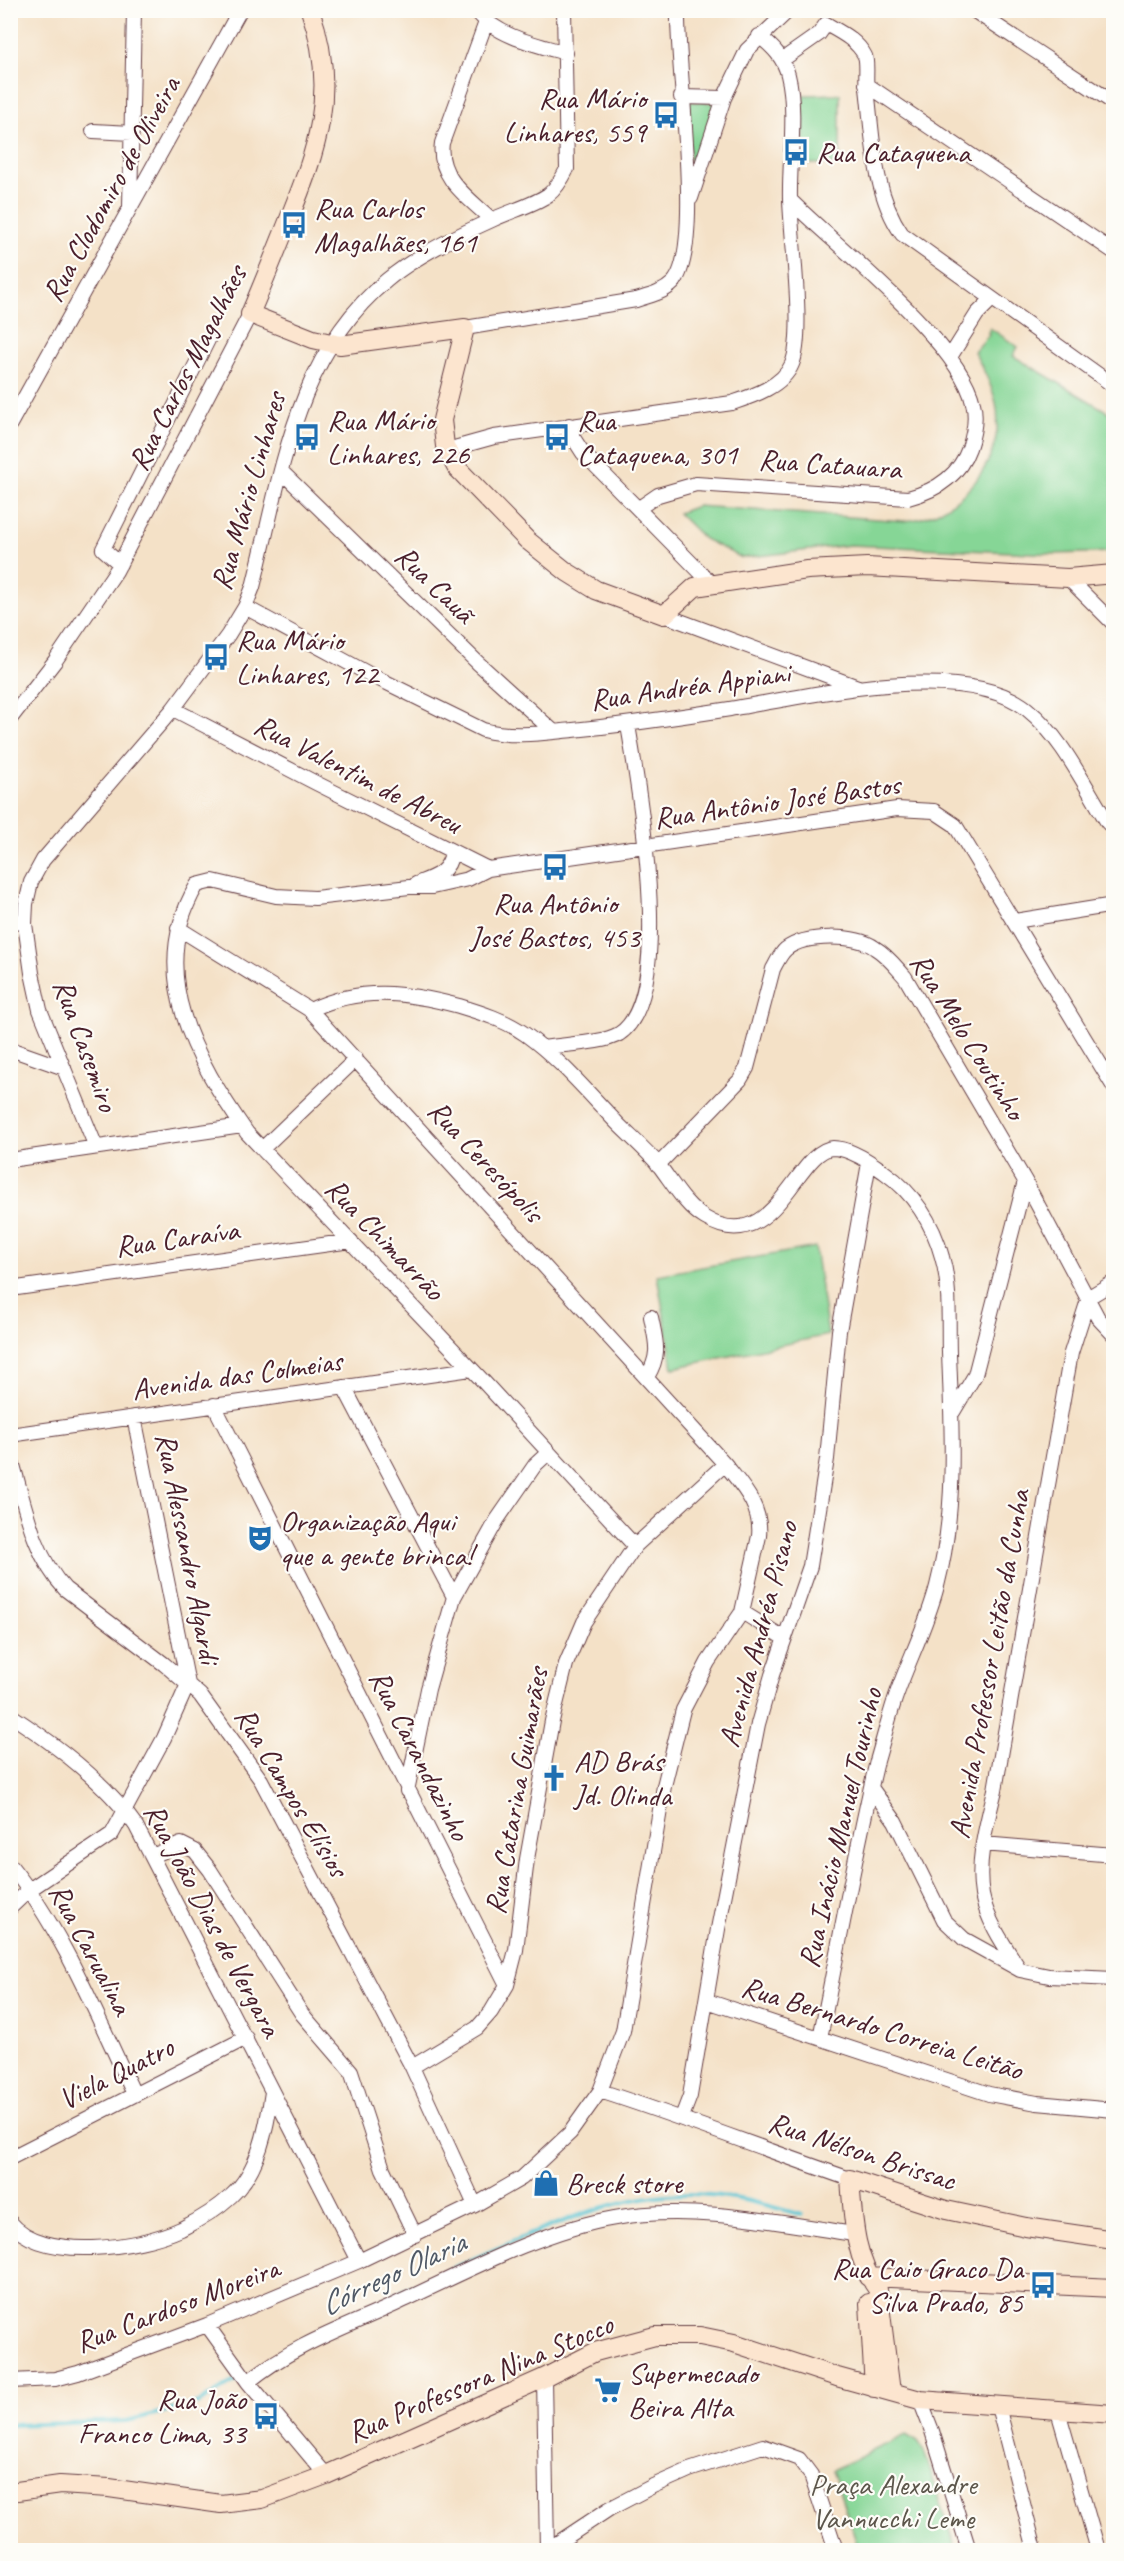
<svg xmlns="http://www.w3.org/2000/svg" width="1124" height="2561" font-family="Caveat,sans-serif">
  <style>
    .green { fill: #86d696; stroke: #687a60; stroke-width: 1.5 }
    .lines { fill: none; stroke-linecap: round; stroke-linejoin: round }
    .stream { stroke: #57c3d1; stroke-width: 4 }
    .street-casing { stroke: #643c42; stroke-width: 16 }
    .secondary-casing { stroke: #643c42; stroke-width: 20 }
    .street { stroke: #fff; stroke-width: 14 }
    .secondary { stroke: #fce5cf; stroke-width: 18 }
    .labels { text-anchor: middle; stroke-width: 4.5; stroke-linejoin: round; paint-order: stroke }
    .poi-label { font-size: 30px; fill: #4a1f2b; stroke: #fdfcf7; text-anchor: start }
    .street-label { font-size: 30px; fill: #4a1f2b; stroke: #fdfcf7 }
    .park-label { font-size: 30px; fill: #5c564b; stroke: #fdfcf7 }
    .water-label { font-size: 32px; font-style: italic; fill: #4f5865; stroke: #fdfcf7 }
  </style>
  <rect width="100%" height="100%" fill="#fdfcf7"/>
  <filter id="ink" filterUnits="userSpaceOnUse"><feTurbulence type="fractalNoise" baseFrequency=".0167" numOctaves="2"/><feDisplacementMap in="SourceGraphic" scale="12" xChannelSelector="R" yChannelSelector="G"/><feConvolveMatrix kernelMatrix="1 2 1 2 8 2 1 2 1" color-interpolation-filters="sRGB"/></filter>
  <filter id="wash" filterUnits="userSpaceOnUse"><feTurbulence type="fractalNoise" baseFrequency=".008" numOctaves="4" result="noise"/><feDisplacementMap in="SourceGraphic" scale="24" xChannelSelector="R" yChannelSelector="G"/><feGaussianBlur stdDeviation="1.35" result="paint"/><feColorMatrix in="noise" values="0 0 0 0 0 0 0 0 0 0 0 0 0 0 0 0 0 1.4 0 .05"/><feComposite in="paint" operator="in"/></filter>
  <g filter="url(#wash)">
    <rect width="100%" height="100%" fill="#f4e1c7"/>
    <!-- green -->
    <path class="green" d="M840,94V164H804L803,95Z
      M685,101L716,103L692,179Z
      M990,328L1018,347L1013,356L1113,415V552L1055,554L850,545L742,558L704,539L678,513L697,506L905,521C961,515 1007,460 996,403C992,386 983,368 974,352L989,335L988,333Z
      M815,1247L828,1335L673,1368L657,1275Z
      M906,2435L918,2442L924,2451L956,2550H859L832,2470Z"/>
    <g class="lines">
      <!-- stream -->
      <path class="stream" d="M322,2330C385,2299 448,2269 512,2242C569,2218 628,2193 691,2194C729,2194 766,2205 802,2215
        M290,2346L305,2338
        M10,2425L127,2421L199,2403L241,2377"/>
    </g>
  </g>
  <g filter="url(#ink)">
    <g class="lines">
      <defs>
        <path id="street" d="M476,10C495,36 537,45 566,53
          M973,10L1114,103
          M486,22L442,143C437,178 469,198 492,220
          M826,24C840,32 857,40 865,56C868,64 865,79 867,88C873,137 873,193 902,234L1114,386
          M782,60L819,34L826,24
          M866,84L1114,252
          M681,97L724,98
          M93,131L132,133
          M691,198L724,98L747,50L789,10
          M130,207L134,10
          M465,328L636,300C649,296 663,293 673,283C705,249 676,64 678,10
          M950,357L977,314L992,299
          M10,424L240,10
          M569,425L574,439L583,453L711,583
          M447,450L494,437L732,403C753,396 783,386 792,364C805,334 791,237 790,199C789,163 797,110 788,75C784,58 773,47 759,36
          M282,472L478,663L554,732
          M639,508L658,495L696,484L908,498C935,491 959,476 969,448C974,433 977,418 973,403C960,342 837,247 790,200
          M120,564L103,549L208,340
          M1068,578L1114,624
          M245,607L369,674L483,730C513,738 543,733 573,730C626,725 678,717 730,709C805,697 964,658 1027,709C1062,737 1084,785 1108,823
          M664,615L858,687
          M173,709L316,783L488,869
          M10,719L55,661L116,571L250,314
          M416,884C434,877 449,873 452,852
          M10,919L25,924
          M1015,921L1114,905
          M310,1010C360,986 406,992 459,1006C482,1013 505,1020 525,1034C560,1059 588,1093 618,1124C631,1137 646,1150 658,1164C672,1182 685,1206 705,1218C774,1260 797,1149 833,1148C849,1148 872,1163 884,1172C913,1192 933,1223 942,1257C951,1287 948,1322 949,1353C952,1431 957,1509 937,1586C927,1625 908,1661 895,1699C888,1720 883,1741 877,1761C855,1853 839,1946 820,2038
          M543,1048C563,1044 602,1044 619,1034C677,997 638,786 628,725
          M10,1049L64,1068
          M96,1147L40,1010L32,973L25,924L26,904L31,882L43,860L173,709L228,635L245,607L253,587C281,478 294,356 387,280C417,255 458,235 494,219C511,211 533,205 548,195C557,188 562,179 567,169L564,10
          M262,1149L356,1059
          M10,1160L242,1126
          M658,1165L740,1080L747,1068L773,969C777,962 780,954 786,949C805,934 855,934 875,948C887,955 896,967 905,977L1025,1181L1098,1318L1114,1335
          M10,1289L351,1241
          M647,1377C661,1354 656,1342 651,1317
          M344,1387L454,1597
          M214,1405L507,1985
          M953,1412L975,1375L1025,1181
          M10,1435L471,1369
          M10,1455C24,1500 32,1554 65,1589L164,1664L200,1695L261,1780L412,2067L475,2205
          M635,1546L483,1381L247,1133C196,1060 145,973 197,885L213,881L276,896L315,898L409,887H432L468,879L488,869L897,809L934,811L955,825L1114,1087
          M742,1612L784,1638
          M10,1715C55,1744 106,1782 136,1826L359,2261
          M872,1789L895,1821L944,1920L964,1939L1020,1970L1049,1976L1114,1979
          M407,1791L428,1689L454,1597L497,1520L535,1465L548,1453
          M983,1844L1114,1855
          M152,1856L181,1844L195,1851L210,1870L302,2014L351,2071L383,2169L415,2235
          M10,1865C64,1932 97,2017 134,2094
          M10,1908L29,1890L112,1834L164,1738L188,1684L134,1417
          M1020,1970C1006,1948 987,1921 982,1895C976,1860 987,1823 995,1790L1071,1353L1089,1297L1114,1282
          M707,2001L989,2094L1037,2103L1114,2110
          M412,2067L477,2028L491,2012L507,1985L516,1950L527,1859L552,1721L566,1664L584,1622L635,1546L725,1464
          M600,2091C684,2118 766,2150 850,2179
          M682,2117L690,2096L718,1929L758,1724L772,1675L810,1566L827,1459L839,1331L869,1163
          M10,2158L246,2038
          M10,2222C43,2263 139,2248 181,2229C197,2221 217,2209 231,2196C259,2171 267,2127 272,2092
          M207,2325L248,2382L326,2475
          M544,2378L547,2550
          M10,2381L55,2379L78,2373L207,2325L359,2261L475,2205L522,2178L570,2133L600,2091L623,2031L664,1786L683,1710L708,1662L742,1612L759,1536C762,1506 742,1486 725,1464L310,1010L178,928
          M248,2382C291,2346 346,2327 396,2304C463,2273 543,2230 615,2218C691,2204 779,2223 854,2234
          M920,2400L932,2431L969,2550
          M998,2406L1035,2550
          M1058,2411L1098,2550
          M547,2550L609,2509L653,2486L689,2470L763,2446L799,2459L811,2475L836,2550"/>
        <path id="secondary" d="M310,10C339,91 317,150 287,224C275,254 263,284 250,314L313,339L340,345L465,328L442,420L445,446L456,467L527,540L567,572L596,590L664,615L695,587L807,570L867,567L1068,578L1114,574
          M868,2277L1114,2288
          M869,2303L874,2388
          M891,2392L878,2290C854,2258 853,2217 850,2179L946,2210L1026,2227L1114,2240
          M10,2492L60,2485L109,2488L221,2504L262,2499L326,2475L544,2378L595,2352L655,2336H700L734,2343L837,2377L920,2400L1114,2414"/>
      </defs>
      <!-- street casing -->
      <use href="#street" class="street-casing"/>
      <!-- secondary casing -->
      <use href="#secondary" class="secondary-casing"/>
      <!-- street -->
      <use href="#street" class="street"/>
      <!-- secondary -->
      <use href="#secondary" class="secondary"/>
    </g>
  </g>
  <!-- icons -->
  <defs>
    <symbol id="bus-bare" viewBox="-9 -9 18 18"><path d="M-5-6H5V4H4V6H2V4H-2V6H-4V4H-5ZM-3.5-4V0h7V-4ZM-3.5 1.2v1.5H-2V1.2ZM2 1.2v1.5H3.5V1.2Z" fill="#1f6fb2" stroke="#fdfcf7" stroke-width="2.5" paint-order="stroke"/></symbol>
    <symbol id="theatre-bare" viewBox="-9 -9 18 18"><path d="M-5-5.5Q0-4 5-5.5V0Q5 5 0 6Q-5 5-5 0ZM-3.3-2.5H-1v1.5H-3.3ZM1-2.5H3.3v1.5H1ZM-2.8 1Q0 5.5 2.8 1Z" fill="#1f6fb2" stroke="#fdfcf7" stroke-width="2.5" paint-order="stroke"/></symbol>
    <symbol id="church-bare" viewBox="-9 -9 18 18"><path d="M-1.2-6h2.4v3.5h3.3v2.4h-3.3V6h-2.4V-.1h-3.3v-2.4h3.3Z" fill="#1f6fb2" stroke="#fdfcf7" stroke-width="2.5" paint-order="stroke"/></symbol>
    <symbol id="shop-bare" viewBox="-9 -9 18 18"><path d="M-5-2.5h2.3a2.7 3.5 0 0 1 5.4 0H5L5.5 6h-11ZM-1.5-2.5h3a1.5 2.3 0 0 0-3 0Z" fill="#1f6fb2" stroke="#fdfcf7" stroke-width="2.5" paint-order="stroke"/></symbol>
    <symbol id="supermarket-bare" viewBox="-9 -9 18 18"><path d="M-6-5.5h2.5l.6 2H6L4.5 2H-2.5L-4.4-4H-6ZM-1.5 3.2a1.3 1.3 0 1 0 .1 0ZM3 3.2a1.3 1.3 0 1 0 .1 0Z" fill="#1f6fb2" stroke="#fdfcf7" stroke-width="2.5" paint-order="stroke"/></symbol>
  </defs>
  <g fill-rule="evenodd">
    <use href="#bus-bare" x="647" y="96" width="38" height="38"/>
    <use href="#bus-bare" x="777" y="133" width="38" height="38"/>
    <use href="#bus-bare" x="275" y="206" width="38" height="38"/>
    <use href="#bus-bare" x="288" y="418" width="38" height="38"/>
    <use href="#bus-bare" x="538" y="418" width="38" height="38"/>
    <use href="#bus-bare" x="197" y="638" width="38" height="38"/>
    <use href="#bus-bare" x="536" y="848" width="38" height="38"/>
    <use href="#theatre-bare" x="241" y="1519" width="38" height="38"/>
    <use href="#church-bare" x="535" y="1759" width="38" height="38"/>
    <use href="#shop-bare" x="527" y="2164" width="38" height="38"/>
    <use href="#bus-bare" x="1024" y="2266" width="38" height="38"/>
    <use href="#supermarket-bare" x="589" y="2371" width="38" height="38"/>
    <use href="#bus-bare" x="247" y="2397" width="38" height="38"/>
  </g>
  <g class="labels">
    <!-- poi labels -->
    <g class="poi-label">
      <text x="646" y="108" text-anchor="end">Rua Mário<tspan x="646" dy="34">Linhares, 559</tspan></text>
      <text x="816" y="162">Rua Cataquena</text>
      <text x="314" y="218">Rua Carlos<tspan x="314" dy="34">Magalhães, 161</tspan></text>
      <text x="327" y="430">Rua Mário<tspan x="327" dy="34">Linhares, 226</tspan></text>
      <text x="577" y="430">Rua<tspan x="577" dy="34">Cataquena, 301</tspan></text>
      <text x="236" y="650">Rua Mário<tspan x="236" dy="34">Linhares, 122</tspan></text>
      <text x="555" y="913" text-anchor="middle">Rua Antônio<tspan x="555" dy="34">José Bastos, 453</tspan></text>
      <text x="280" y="1531">Organização Aqui<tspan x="280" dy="34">que a gente brinca!</tspan></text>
      <text x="574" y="1771">AD Brás<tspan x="574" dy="34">Jd. Olinda</tspan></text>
      <text x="566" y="2193">Breck store</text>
      <text x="1023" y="2278" text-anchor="end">Rua Caio Graco Da<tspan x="1023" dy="34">Silva Prado, 85</tspan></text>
      <text x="628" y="2383">Supermecado<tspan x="628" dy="34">Beira Alta</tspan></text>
      <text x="246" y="2409" text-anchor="end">Rua João<tspan x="246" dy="34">Franco Lima, 33</tspan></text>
    </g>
    <!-- street labels -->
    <g class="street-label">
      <text transform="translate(111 189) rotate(-61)" y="10">Rua Clodomiro de Oliveira</text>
      <text transform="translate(187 368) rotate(-63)" y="10">Rua Carlos Magalhães</text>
      <text transform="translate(830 464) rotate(4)" y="10">Rua Catauara</text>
      <text transform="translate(248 491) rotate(-74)" y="10">Rua Mário Linhares</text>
      <text transform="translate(435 584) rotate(44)" y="10">Rua Cauã</text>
      <text transform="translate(690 686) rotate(-8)" y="10">Rua Andréa Appiani</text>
      <text transform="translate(358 774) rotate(27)" y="10">Rua Valentim de Abreu</text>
      <text transform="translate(777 801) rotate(-8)" y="10">Rua Antônio José Bastos</text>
      <text transform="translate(968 1036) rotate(58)" y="10">Rua Melo Coutinho</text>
      <text transform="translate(86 1045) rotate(70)" y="10">Rua Casemiro</text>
      <text transform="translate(486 1161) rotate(47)" y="10">Rua Ceresópolis</text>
      <text transform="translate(177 1238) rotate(-8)" y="10">Rua Caraíva</text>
      <text transform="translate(385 1239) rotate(46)" y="10">Rua Chimarrão</text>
      <text transform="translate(237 1375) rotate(-8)" y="10">Avenida das Colmeias</text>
      <text transform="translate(188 1548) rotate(79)" y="10">Rua Alessandro Algardi</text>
      <text transform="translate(758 1634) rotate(-75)" y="10">Avenida Andréa Pisano</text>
      <text transform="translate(989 1664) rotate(-80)" y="10">Avenida Professor Leitão da Cunha</text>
      <text transform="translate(420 1755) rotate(63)" y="10">Rua Carandazinho</text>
      <text transform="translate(516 1791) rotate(-80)" y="10">Rua Catarina Guimarães</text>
      <text transform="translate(292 1792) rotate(59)" y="10">Rua Campos Elísios</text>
      <text transform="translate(840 1828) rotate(-77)" y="10">Rua Inácio Manuel Tourinho</text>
      <text transform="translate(213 1920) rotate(62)" y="10">Rua João Dias de Vergara</text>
      <text transform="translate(91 1949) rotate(62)" y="10">Rua Carualina</text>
      <text transform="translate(882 2028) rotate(17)" y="10">Rua Bernardo Correia Leitão</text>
      <text transform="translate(116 2073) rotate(-27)" y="10">Viela Quatro</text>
      <text transform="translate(862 2151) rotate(18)" y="10">Rua Nélson Brissac</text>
      <text transform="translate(177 2305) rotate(-21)" y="10">Rua Cardoso Moreira</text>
      <text transform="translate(480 2378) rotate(-23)" y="10">Rua Professora Nina Stocco</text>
    </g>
    <!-- park labels -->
    <g class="park-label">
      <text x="893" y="2494">Praça Alexandre<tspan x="893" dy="34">Vannucchi Leme</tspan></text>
    </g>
    <!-- water labels -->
    <g class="water-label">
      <text transform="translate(392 2273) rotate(-25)" y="11">Córrego Olaria</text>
    </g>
  </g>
  <!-- margin -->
  <rect width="1124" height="2561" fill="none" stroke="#fdfcf7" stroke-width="36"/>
</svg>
